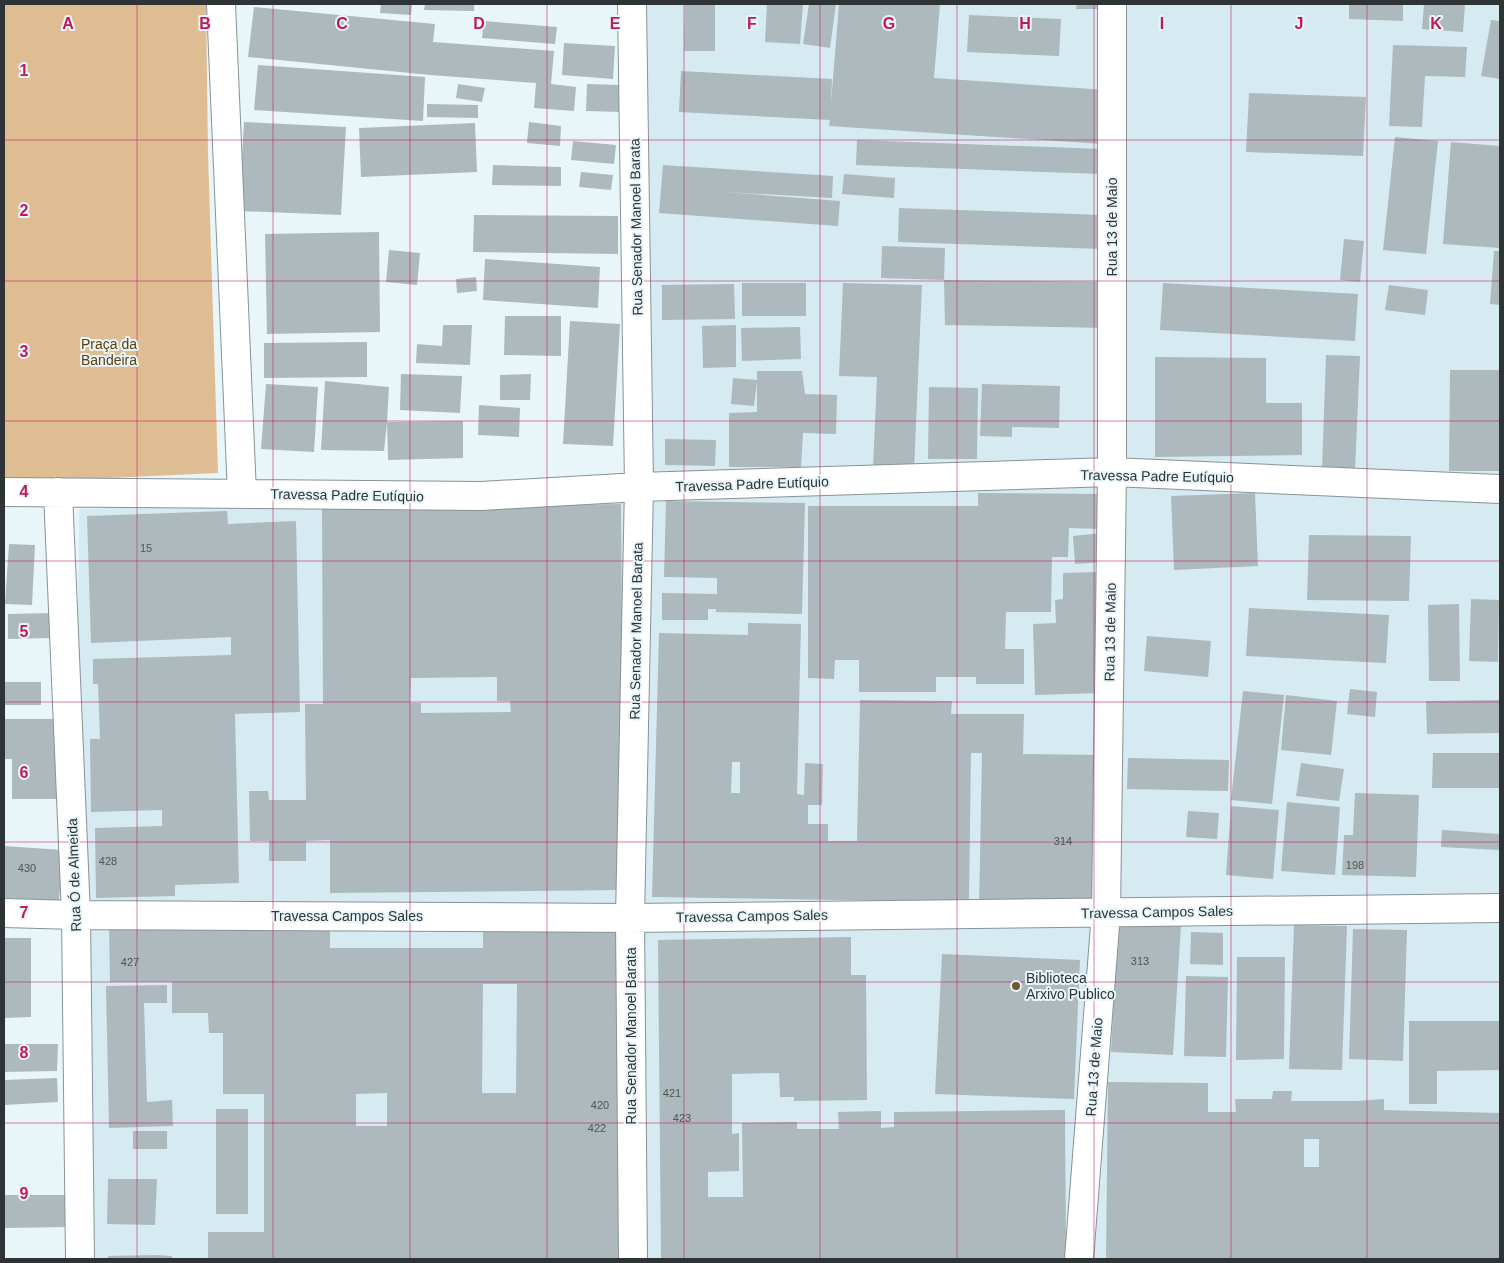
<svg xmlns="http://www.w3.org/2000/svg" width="1504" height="1263" font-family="Helvetica,sans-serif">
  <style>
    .built { fill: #d5ebf1 }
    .green { fill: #dfbd93 }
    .building { fill: #adb9bd; fill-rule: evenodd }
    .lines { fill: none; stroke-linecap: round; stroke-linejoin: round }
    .minor-casing { stroke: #879397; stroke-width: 30 }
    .minor { stroke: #fff; stroke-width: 28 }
    .grid { fill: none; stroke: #c2185b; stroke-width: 1; stroke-opacity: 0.55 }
    .poi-dot { fill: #75552b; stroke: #e8f6fa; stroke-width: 2 }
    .labels { text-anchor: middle; stroke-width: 4; stroke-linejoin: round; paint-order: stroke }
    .number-label { font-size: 11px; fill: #4e5457 }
    .street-label { font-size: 14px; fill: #2e3335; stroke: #e8f6fa }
    .park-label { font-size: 14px; fill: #5e3e0c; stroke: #e8f6fa }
    .poi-label { font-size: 14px; fill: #2e3335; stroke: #e8f6fa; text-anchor: start }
    .grid-label { font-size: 16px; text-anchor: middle; font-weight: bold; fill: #c2185b; stroke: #e8f6fa; stroke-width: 4; stroke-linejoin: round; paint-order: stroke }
  </style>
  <rect width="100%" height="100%" fill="#e8f6fa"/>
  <!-- built -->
  <path class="built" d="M634,4H1500V1259H80L76,915L79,509L641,492Z"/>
  <!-- green -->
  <path class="green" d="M4,4H206L208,154L218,473L63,480L4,479Z"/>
  <!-- building -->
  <path class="building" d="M381,4H412L411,15L380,13Z
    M425,4H474V11L424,10Z
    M685,4H715V51H684Z
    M767,4H803L800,44L765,42Z
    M809,4H836L830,48L803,44Z
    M839,4H940L934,78L1106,90L1102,144L829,126L830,120L679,112L681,71L832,79L831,103Z
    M1077,4H1104V9H1076Z
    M1349,4H1403V21L1349,19Z
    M1424,4H1465L1463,32L1422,29Z
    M254,7L435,24L433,42L554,51L551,84L576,87L574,111L534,108L536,83L430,75L248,57Z
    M969,15L1061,19L1059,56L967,52Z
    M1491,20L1500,21V79L1481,76Z
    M484,21L557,27L555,44L482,38Z
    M564,43L615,46L613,79L562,75Z
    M1393,45L1467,47L1465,77L1425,76L1422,127L1389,126Z
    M258,65L425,77L423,121L254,110Z
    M458,84L485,88L482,102L456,98Z
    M587,84L620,85V112L586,111Z
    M1249,93L1366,97L1363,156L1246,152Z
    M427,104L478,105V118L427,117Z
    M244,122L346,127L341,215L239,211Z
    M529,122L561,126L560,146L527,143Z
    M475,123L477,172L361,177L359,128Z
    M1395,137L1438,141L1426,254L1383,250Z
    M857,140L1102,149L1101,174L856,165Z
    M573,141L616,145L614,164L571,160Z
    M1451,142L1500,146V248L1443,244Z
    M493,165L561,167V186L492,185Z
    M663,165L833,176L832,198L725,192L840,201L838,226L659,213Z
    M581,172L613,175L611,190L579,187Z
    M844,174L895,178L894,198L842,194Z
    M899,208L1103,215L1102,249L898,242Z
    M474,215L618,216V254L473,252Z
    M379,232L380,332L267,334L265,234Z
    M1344,239L1364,241L1360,282L1340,280Z
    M882,246L945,248L944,280L881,278Z
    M389,250L420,253L417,285L386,282Z
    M1494,251H1500V305L1490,304Z
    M485,259L600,267L598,308L483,300Z
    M476,277L477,291L457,293L456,279Z
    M944,280L1109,282L1108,328L945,325Z
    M742,283H806V316H742Z
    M843,283L922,285L914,470L873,468L877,377L839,376Z
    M1163,283L1358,294L1355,341L1160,330Z
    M734,284L735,319L662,320V285Z
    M1389,285L1428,290L1425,315L1385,310Z
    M505,316H561V356L504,355Z
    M570,321L620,324L613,446L563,444Z
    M443,325H472L470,365L416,363L417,344L442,346Z
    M736,325V367L703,368L702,326Z
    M800,327L801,359L742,361L741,328Z
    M367,342V377L264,378V343Z
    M1326,355L1360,356L1355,471L1322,470Z
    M1155,357L1266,358V403H1302V455L1155,457Z
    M1450,370H1500V471H1449Z
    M757,371H802L805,394L837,395L836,434L803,433L801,467H729V413L757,412V382L754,406L731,404L733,378L757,380Z
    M401,374L462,376L460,413L400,410Z
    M531,374L530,400H500V375Z
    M325,381L389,387L387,422L463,421V458L388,460L387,422L384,451L321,450Z
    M266,384L318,387L314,452L261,449Z
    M982,384L1060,386L1059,428L1012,427V437L980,436Z
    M929,387L978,388L977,459H928Z
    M479,405L520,408L519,437L478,435Z
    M665,439L716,440L715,466L665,465Z
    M978,493L1102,494L1101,529L1069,528L1068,557H1052L1051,612H1006L1005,649H1024V684H976V677H936V692H859V660H835L834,679L808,678V506H978Z
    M1255,493L1258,566L1174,570L1171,496Z
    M666,501L805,503L802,614L716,612V609H708V620H662V593L717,594V578L664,577Z
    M621,504L624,890L330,893V840L306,841V861H269V841H250L249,791H268L269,800H306L305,704H323L322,508ZM497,677V701H510L511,712L421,713V703H410L411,678Z
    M227,511L228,524L296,521L300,712L235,714L239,883L175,885V896L96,898L95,828L162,826V810L91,812L90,739H100L98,684H93V659L231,655V637L91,643L87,516Z
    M1103,533L1105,562L1075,564L1073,536Z
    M1309,535L1411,536L1409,601L1307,600Z
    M9,544L35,545L32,605L5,604Z
    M1097,572L1101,693L1035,695L1033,624L1056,623L1055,600L1063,599V573Z
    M1471,599L1499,600L1498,662L1469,661Z
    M1459,604L1460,681H1429L1428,605Z
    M1249,608L1389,615L1386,663L1246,656Z
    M51,613L52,638L8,639V614Z
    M748,623L801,624L797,794L804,795L805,763L823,764L822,805H808V824H828V841H857L860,700L952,701L951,714H1024L1023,754L1103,755L1100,911L979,909L982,753H971L969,902L652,897L659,633L748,635ZM732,762H740V793H731Z
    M1147,636L1211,641L1208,677L1144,671Z
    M4,682H41V705H4Z
    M1350,689L1377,692L1375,717L1347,714Z
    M1243,691L1284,695L1272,804L1231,800Z
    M1286,695L1337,701L1331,755L1281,750Z
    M1500,700V733L1427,734L1426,701Z
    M4,719H62L61,799H12V759H4Z
    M1433,753H1500V788H1432Z
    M1128,758L1229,760L1228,791L1127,789Z
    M1301,763L1344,769L1339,801L1296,796Z
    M1355,793L1419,795L1416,877L1342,875L1344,835H1353Z
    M1287,802L1340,807L1335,875L1281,871Z
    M1231,806L1279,810L1273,879L1226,875Z
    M1188,811L1219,813L1217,839L1186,837Z
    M1442,830L1500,834V850L1441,847Z
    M4,846L63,850L59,901L4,898Z
    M1118,921L1181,925L1173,1055L1111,1052Z
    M1294,925L1347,926L1342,1070L1289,1069Z
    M109,926H330V948H483V928L629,927L628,1259H208V1232H264V1094H223V1033H209L208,1013H172V982H110ZM483,984H517L516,1093H482ZM387,1093V1126H356V1094Z
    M1353,929L1407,930L1403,1061L1349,1059Z
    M1191,932L1223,933V965L1190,964Z
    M851,937V975H866L867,1100L794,1101V1097H780L779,1073L732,1074V1134L739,1133V1171L708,1172V1197H743L742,1123L797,1122V1129H839L838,1112L881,1111V1128L894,1127V1112L1065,1110L1066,1259H661L658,940Z
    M4,938H31V1017L4,1018Z
    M942,954L1080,960L1074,1099L935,1094Z
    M1237,957H1285L1284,1059L1236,1060Z
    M1186,976L1228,977L1226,1057L1184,1056Z
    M167,985V1003H144L147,1102L172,1100L173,1126L109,1128L106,986Z
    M1409,1021H1500V1070L1437,1071V1104H1409Z
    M4,1044H58L57,1071L4,1072Z
    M57,1078L58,1102L4,1105V1080Z
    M1108,1082L1208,1083V1112H1236L1235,1099H1272L1273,1091H1292L1291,1101H1356L1384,1099V1110L1500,1113V1259H1106ZM1304,1139H1319V1167H1304Z
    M216,1109H248V1214H216Z
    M133,1131H167V1149H133Z
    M108,1179H157L155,1225L107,1224Z
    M4,1195H70L69,1227L4,1228Z
    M156,1255L172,1256V1259H108V1256Z"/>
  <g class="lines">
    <defs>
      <path id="minor" d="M221,4L242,494
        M632,4L639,487L630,918L633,1259
        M4,492L481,496L639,487L1112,472L1500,489
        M58,492L76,915L80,1259
        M4,913L76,915L630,918L1500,908
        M1079,1259L1106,913L1112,472V4"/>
    </defs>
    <!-- minor casing -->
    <use href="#minor" class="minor-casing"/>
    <!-- minor -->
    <use href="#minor" class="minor"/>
  </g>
  <!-- grid -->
  <path class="grid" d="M137,4V1259M273,4V1259M410,4V1259M547,4V1259M684,4V1259M820,4V1259M957,4V1259M1094,4V1259M1231,4V1259M1367,4V1259M4,140H1500M4,281H1500M4,421H1500M4,561H1500M4,702H1500M4,842H1500M4,982H1500M4,1123H1500"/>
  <!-- markers -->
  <circle class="poi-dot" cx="1016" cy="986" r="5"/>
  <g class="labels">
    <!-- number labels -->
    <g class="number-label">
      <text x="146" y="552">15</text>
      <text x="1063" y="845">314</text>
      <text x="108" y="865">428</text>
      <text x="1355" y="869">198</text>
      <text x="27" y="872">430</text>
      <text x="1140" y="965">313</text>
      <text x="130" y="966">427</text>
      <text x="672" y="1097">421</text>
      <text x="600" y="1109">420</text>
      <text x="682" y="1122">423</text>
      <text x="597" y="1132">422</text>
    </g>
    <!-- street labels -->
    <g class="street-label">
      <text transform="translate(636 227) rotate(-91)" y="5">Rua Senador Manoel Barata</text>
      <text transform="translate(1112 227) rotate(-90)" y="5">Rua 13 de Maio</text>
      <text transform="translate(1157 476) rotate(1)" y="5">Travessa Padre Eutíquio</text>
      <text transform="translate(752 484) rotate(-2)" y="5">Travessa Padre Eutíquio</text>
      <text transform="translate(347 495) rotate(1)" y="5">Travessa Padre Eutíquio</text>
      <text transform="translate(636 631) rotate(-89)" y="5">Rua Senador Manoel Barata</text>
      <text transform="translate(1110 632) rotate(-89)" y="5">Rua 13 de Maio</text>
      <text transform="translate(74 875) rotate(-92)" y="5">Rua Ó de Almeida</text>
      <text transform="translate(1157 912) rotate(-1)" y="5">Travessa Campos Sales</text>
      <text x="347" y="921">Travessa Campos Sales</text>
      <text transform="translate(752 916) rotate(-1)" y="5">Travessa Campos Sales</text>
      <text transform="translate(631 1036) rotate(-90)" y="5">Rua Senador Manoel Barata</text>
      <text transform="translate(1094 1067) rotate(-86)" y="5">Rua 13 de Maio</text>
    </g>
    <!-- park labels -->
    <g class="park-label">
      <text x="109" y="349">Praça da<tspan x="109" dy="16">Bandeira</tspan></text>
    </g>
    <!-- poi labels -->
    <g class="poi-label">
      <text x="1026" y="983">Biblioteca<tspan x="1026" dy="16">Arxivo Publico</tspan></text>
    </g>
  </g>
  <g class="grid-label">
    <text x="68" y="29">A</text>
    <text x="205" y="29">B</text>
    <text x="342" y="29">C</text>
    <text x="479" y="29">D</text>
    <text x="615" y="29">E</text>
    <text x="752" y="29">F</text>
    <text x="889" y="29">G</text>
    <text x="1025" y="29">H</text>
    <text x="1162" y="29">I</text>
    <text x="1299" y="29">J</text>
    <text x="1436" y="29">K</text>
    <text x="24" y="76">1</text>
    <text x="24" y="216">2</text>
    <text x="24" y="357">3</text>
    <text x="24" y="497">4</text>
    <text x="24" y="637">5</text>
    <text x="24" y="778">6</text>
    <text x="24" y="918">7</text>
    <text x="24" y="1058">8</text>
    <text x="24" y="1199">9</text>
  </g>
  <!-- border -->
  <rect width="1504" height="1263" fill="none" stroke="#2e3335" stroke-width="10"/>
</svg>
